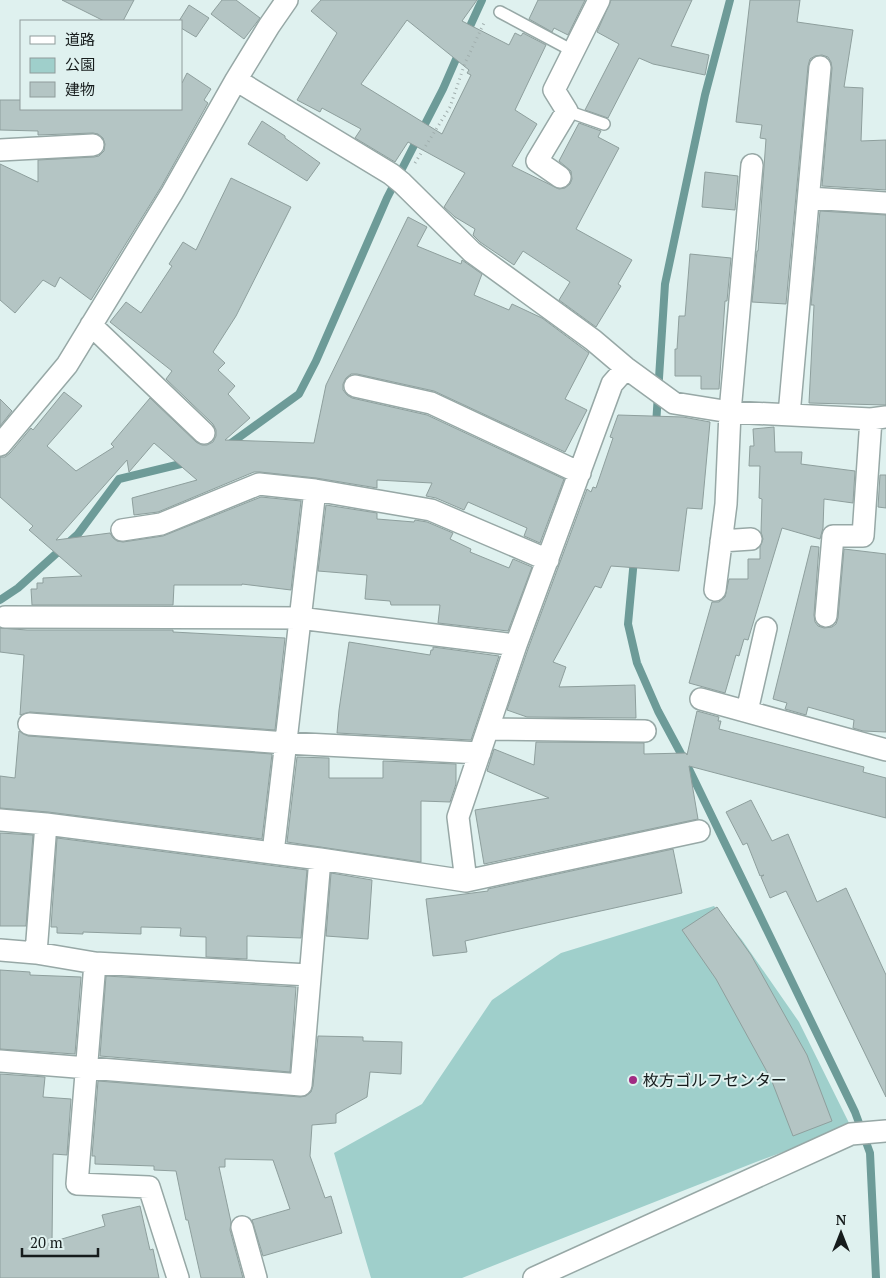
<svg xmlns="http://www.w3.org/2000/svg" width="886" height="1278" font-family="'PT Serif','Noto Sans JP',serif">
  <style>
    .green { fill: #9fcfcb }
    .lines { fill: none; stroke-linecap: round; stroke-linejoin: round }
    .stream { stroke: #6d9b98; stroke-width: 8 }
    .building { fill: #b4c5c4; stroke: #8e9f9d; fill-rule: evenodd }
    .service-casing { stroke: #97a8a6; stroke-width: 14 }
    .minor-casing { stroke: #97a8a6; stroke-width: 24 }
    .path { stroke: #a0aead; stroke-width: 3; stroke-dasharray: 1 4; stroke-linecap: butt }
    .service { stroke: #fff; stroke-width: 11 }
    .minor { stroke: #fff; stroke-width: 21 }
    .poi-dot { fill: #a12a83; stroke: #dff1ef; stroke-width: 2 }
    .labels { text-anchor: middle; stroke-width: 4; stroke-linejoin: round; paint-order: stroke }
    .poi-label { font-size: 16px; fill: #161c1c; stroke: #dff1ef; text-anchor: start }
  </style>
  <rect width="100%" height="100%" fill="#dff1ef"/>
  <!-- green -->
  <path class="green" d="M714,906L742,940L799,1022L851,1127L756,1162L462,1278H371L334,1153L422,1104L492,1000L561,953Z"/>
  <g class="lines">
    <!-- stream -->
    <path class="stream" d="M466,35L482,0
      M656,425L665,284L705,95L730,0
      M227,446L299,394L316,361L387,198L443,89L460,50
      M634,559L628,624L637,663L658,711L687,765L855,1112L870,1153L876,1278
      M0,600L18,588L78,534L119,479L189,462"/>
  </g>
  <!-- building -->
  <path class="building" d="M62,0H134L123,21H104Z
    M222,0H236L260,18L244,39L211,14Z
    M321,0H477L462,21L509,45L515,33L521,36L523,33L546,45L515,110L537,124L512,166L559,189L565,188L570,184L572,179L571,171L559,161L579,123L601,131L598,137L619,148L576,229L632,260L618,284L621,286L596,327L559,300L570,282L523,251L514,265L480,242L473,235L475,229L455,217L444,207L465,173L408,142L395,162L355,138L361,129L322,108L320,112L297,100L337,33L311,11ZM407,20L469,70L467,73L471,75L442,134L361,84Z
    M538,0H585L568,35L554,28L552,32L529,19Z
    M611,0H692L671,46L709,55L705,75L653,64L639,58L608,118L585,110L619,44L597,32Z
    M750,0H800L797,22L853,30L844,87L863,88L861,141L886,140V190L822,186L832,68L831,62L828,57L822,55L815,56L810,59L808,66L786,304L752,302L757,251H758L766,139L760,138L762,125L736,122Z
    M189,5L209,18L196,37L181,28V21H179Z
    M187,73L211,89L204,100L208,103L161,187L91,300L60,277L55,287L43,280L15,313L0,300V164L38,182V160L94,157L99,156L104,151L105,144L103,138L98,134L93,133L38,135V131L0,130V100H21V109H181V83H182Z
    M262,121L285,136V138L320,163L307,181L248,144Z
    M705,172L738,176L735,210L702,207Z
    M231,178L291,207L236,316L213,352L225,363L218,370L235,386L228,394L250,418L225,440L314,443L326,385L408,217L427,227L417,246L461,264L462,260L482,274L474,295L509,310L512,304L542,318L589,353L565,399L587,410L565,452L434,391L357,374H351L346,378L343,384V390L347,395L352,398L427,415L564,479L540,543L524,536L527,528L468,502L464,510L436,498L426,496L432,483L377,480V488L316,478L260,472H254L158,512L134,515L132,498L197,480L154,443L129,472L127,460L56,540L110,533L113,538L117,541L123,542L163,536L261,497L301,501L291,590L242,584V585H174L173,605H32L31,589H37V583H43V578L82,576L29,530L33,526L0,497V457H5L10,453L31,428L33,430L64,392L82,406L47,446L76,471L114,447L111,444L150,398L196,442L202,445H207L213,442L216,436V430L213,424L166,379L172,371L110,322L126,302L141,313L172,266L169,264L183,242L196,250Z
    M820,211L886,215V405L809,403L814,305H811Z
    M690,254L731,258L727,301H725L719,389H701V376H675V349H677L679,316H685Z
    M0,399L12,411L0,426Z
    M618,415L683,417L710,422L702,509L687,508L679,571L611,566L601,588L595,586L553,662L566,667L559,687L635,685L636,718L527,717L507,710L528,649L587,489L591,492L593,487L596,488L613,438L610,437Z
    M774,427L775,452H802L801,464L855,471L853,503L824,499L823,528L820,539L782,528L748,640L744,639L739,656L736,655L725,693L689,683L712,602H719L725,597L729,579H748V559H760V547L763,539L761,532L762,499L759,498L760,466H749L750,446H754L753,429Z
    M880,475H886V508L878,507Z
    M326,505L377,513V519L414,522L415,520L427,522L453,533L450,539L471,549L470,552L509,568L513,559L532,567L508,631L438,623L440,605H391L390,601L365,599L367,575L318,571Z
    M811,546L819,547L814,615L815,622L818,626L824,628L832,627L836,624L838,618L844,549L886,554V732L863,731L853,728L854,720L808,707L806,715L785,709L787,703L773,699Z
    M0,628L27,630H173V632L285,638L275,730L30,712L20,715L24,655L0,652Z
    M349,642L430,655L431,650H433V647L499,656L471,740L337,733L339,710Z
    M697,711L719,717L718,721H721L719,729L864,767L863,772L886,778V818L689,766L698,819L484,864L475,810L549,798L487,771L494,749L534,765L536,742L644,743V754L686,753L687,755Z
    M19,731L28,736L272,754L262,839L48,812L0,808V776L15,778Z
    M297,757L329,758V778H383V761L456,764V784L450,802L421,801V862L287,842Z
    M751,800L772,841L788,834L817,902L846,888L886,975V1097L786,891L770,898L761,877L764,875L760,876L747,843L743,845L726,812Z
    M0,833L33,835L26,926H0Z
    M57,838L307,870L301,938L247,936V959L206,957V937L180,936L181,928L141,927V934L83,932V934L57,933V927H51Z
    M673,849L682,893L465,941L467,952L433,956L426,899L488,891V889Z
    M331,873L372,880L368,939L326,936Z
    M717,907L751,955L807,1055L832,1121L793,1136L771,1079L716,979L682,930Z
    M0,970L30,972V975L81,977L75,1054L0,1049Z
    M106,976L296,987L290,1072L100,1056Z
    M318,1036L363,1037V1041L402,1042L401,1074L370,1072L367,1097L336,1114V1123L312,1125L310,1156L325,1198L331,1196L342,1233L263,1256L252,1220L290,1209L273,1160L225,1159V1167H219L231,1222L230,1230L243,1278H201L188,1220H186L176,1171L154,1170V1166L95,1164V1156H92L98,1081L300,1097L306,1096L311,1092L313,1086Z
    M0,1074L45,1077L43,1097L71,1099L67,1155L53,1154L52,1242L105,1226L102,1215L140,1206L150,1250L153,1249L159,1278H0Z"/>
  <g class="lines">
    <defs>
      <path id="service" d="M500,12L573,51
        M567,111L604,124"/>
      <path id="minor" d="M236,80L391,174L402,183L472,252L593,340L626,368L674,403L730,412L871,419L886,417
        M0,150L93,145
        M560,177L537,161L567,111L554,90L599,0
        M809,198L886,203
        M91,325L204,433
        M355,386L431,403L580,473
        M789,415L820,67
        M0,445L67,365L172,193L236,80L269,26L287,0
        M122,530L161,524L259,484L315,490L431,510L548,560
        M721,541L751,539
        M715,590L726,504L730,412L752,165
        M826,616L833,536H863L871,419
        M5,617L299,618L516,645
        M701,699L886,750
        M747,711L766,628
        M29,724L286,743L480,753
        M489,729L645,731
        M0,820L46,824L320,859L466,881L699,831
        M273,853L315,490
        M466,881L458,817L516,645L612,384L626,368
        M0,950L36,953L95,963L309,975
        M36,953L46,824
        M95,963L77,1184L149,1187L178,1278
        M0,1061L301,1085L320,859
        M242,1227L256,1278
        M534,1278L851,1134L886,1131"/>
    </defs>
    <!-- service casing -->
    <use href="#service" class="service-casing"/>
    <!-- minor casing -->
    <use href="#minor" class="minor-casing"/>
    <!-- path -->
    <path class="path" d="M415,163L450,107L465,63L485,21"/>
    <!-- service -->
    <use href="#service" class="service"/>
    <!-- minor -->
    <use href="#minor" class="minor"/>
  </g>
  <!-- markers -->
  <circle class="poi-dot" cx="633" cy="1080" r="5"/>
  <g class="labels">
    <!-- poi labels -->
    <g class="poi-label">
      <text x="643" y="1086">枚方ゴルフセンター</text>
    </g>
  </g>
  <!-- legend -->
  <rect x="20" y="20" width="162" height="90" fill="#dff1ef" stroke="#8f9c9b"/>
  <rect x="30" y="36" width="25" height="8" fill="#ffffff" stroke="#8f9c9b"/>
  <text x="65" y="45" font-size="15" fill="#161c1c">道路</text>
  <rect x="30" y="58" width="25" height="15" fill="#9fcfcb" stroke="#8f9c9b"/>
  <text x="65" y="70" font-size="15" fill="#161c1c">公園</text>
  <rect x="30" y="82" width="25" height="15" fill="#b4c5c4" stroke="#8f9c9b"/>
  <text x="65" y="95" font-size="15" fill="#161c1c">建物</text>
  <!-- north arrow -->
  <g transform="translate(841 1233)" stroke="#dff1ef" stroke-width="4" paint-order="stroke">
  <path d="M0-4L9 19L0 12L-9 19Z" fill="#161c1c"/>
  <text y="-8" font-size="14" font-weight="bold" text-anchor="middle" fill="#161c1c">N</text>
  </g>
  <!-- scale -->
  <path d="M22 1248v8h76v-8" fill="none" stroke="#161c1c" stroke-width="2.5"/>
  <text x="30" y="1248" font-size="15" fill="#161c1c" stroke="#dff1ef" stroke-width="4" paint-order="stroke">20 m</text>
</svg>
